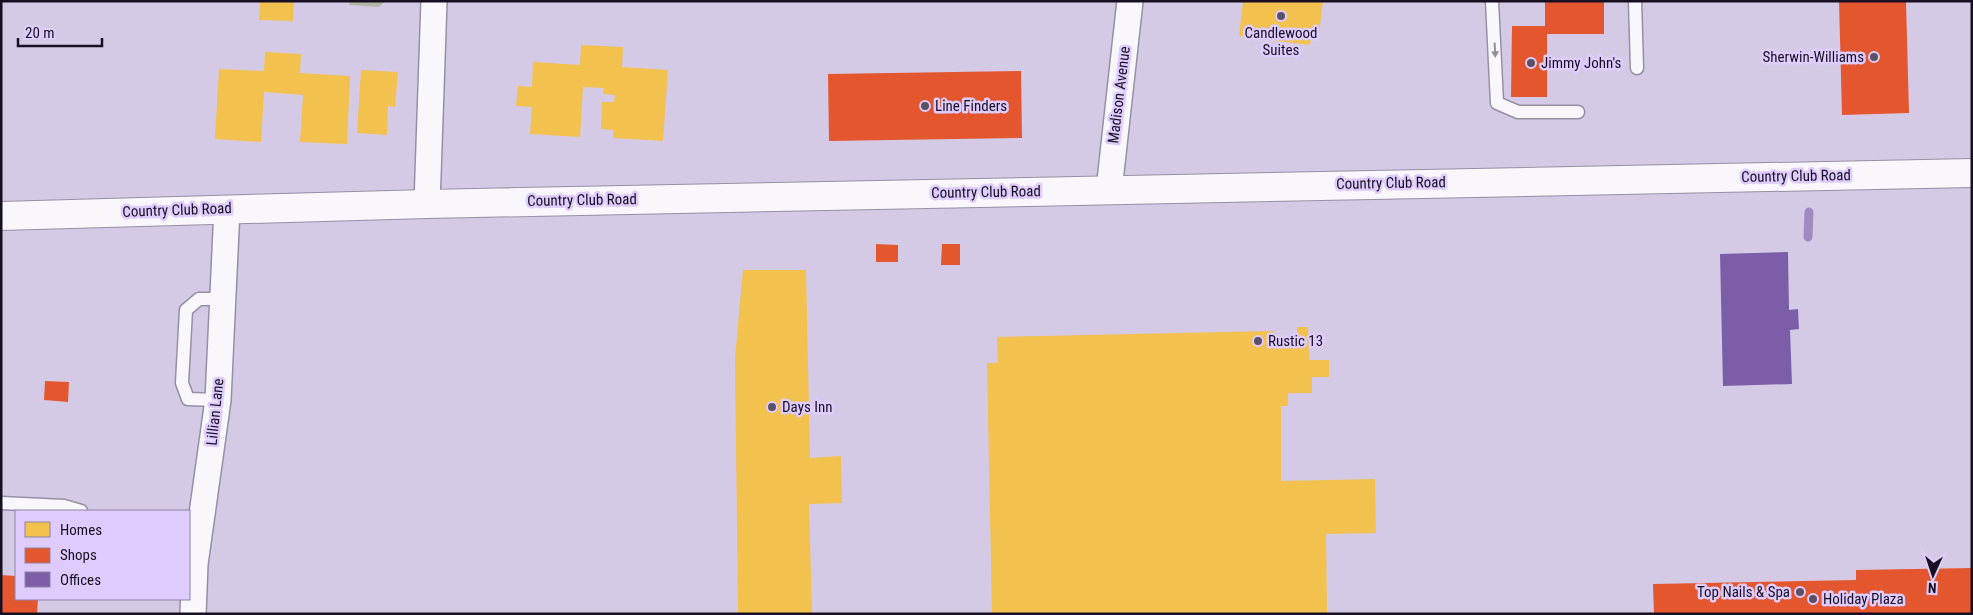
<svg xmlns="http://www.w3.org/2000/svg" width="1973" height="615" font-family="'Roboto Condensed',sans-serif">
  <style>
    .green { fill: #b2b7a7 }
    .homes { fill: #f2c14e }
    .shops { fill: #e4572e }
    .offices { fill: #7b5ea7 }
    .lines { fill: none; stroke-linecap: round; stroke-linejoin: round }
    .stream { stroke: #a189c2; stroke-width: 9 }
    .lane-casing { stroke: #978fa4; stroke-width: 15 }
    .street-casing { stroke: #978fa4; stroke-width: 28 }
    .secondary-casing { stroke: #978fa4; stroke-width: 30 }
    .lane { stroke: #f9f7fb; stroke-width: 12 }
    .street { stroke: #f9f7fb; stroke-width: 25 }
    .secondary { stroke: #f9f7fb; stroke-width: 28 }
    .oneway { fill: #948f99 }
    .poi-dot { fill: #5a5166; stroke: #dfccfe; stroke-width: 2 }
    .labels { text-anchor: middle; stroke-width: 5; stroke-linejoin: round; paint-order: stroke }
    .poi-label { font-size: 15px; fill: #181022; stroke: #dfccfe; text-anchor: start }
    .street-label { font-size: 15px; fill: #181022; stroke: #dfccfe }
  </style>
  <rect width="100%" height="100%" fill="#d5cae5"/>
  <!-- green -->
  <path class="green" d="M350,1H385L379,7L349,5Z"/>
  <!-- homes -->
  <path class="homes" d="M260,1H294L293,21L259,20Z
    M1243,1H1323L1319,33L1312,31L1310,45L1239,36Z
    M581,45L623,47L622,67L668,70L663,141L613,138V130L601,129L602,102H614L615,95L603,94L604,88L583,87L580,137L530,134L532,107L516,106L518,86L532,87L533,62L580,65Z
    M265,52L301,54L300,73L350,76L347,144L300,142L303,95L264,92L261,142L215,139L219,69L264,71Z
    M361,70L398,72L395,107L388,106L387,135L357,133Z
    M743,270H806L810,458L841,456L842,503L809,504L812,614H738L735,358Z
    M1297,327H1308L1309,360H1329V377H1312V393H1288V406H1281V481L1375,479L1376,533L1326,534L1327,614H992L987,363H998L997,337L1274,331L1275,341H1297Z"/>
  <!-- shops -->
  <path class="shops" d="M1545,1H1604V34H1547V97H1511L1512,26H1545Z
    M1839,1H1906L1909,113L1842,115Z
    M1021,71L1022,138L829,141L828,74Z
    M876,244L898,245V262H876Z
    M942,244H960V265H941Z
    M45,381L69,382L68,402L44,400Z
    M1972,568V614H1654L1653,584L1856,580V570Z
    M1,575L16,576V599H38L37,614H1Z"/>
  <!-- offices -->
  <path class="offices" d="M1788,252L1789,310L1798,309L1799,329L1790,330L1792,384L1723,386L1720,254Z"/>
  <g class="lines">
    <!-- stream -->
    <path class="stream" d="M1808,237L1809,212"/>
    <defs>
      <path id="lane" d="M1492,1L1497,103L1518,112H1578
        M1635,1L1637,68
        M218,400L188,399L182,383L186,310L199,299H222
        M1,503L64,506L81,511"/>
      <path id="street" d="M1109,190L1130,1
        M427,204L434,1
        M193,614L195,564L218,400L227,209"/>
      <path id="secondary" d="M1,216L427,204L1972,173"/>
    </defs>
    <!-- lane casing -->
    <use href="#lane" class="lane-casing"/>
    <!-- street casing -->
    <use href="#street" class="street-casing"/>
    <!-- secondary casing -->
    <use href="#secondary" class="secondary-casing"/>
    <!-- lane -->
    <use href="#lane" class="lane"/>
    <!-- street -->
    <use href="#street" class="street"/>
    <!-- secondary -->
    <use href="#secondary" class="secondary"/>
  </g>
  <!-- one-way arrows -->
  <defs><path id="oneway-solid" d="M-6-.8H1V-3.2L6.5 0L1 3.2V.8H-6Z" transform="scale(1.25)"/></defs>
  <use class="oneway" href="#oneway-solid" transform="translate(1495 50) rotate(87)"/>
  <!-- markers -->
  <g class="poi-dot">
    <circle cx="1281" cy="16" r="5"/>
    <circle cx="1874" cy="57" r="5"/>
    <circle cx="1531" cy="63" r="5"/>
    <circle cx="925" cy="106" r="5"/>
    <circle cx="1258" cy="341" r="5"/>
    <circle cx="772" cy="407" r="5"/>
    <circle cx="1800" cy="592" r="5"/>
    <circle cx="1813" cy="599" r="5"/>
  </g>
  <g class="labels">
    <!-- poi labels -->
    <g class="poi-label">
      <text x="1281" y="38" text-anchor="middle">Candlewood<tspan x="1281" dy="17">Suites</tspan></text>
      <text x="1864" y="62" text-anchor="end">Sherwin-Williams</text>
      <text x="1541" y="68">Jimmy John's</text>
      <text x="935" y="111">Line Finders</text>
      <text x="1268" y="346">Rustic 13</text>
      <text x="782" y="412">Days Inn</text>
      <text x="1790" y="597" text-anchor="end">Top Nails &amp; Spa</text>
      <text x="1823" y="604">Holiday Plaza</text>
    </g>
    <!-- street labels -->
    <g class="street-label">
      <text transform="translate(1119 95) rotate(-83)" y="5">Madison Avenue</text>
      <text transform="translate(1796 176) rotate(-1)" y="5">Country Club Road</text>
      <text transform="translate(1391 183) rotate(-1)" y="5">Country Club Road</text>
      <text transform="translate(986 192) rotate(-1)" y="5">Country Club Road</text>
      <text transform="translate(582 200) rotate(-1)" y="5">Country Club Road</text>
      <text transform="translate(177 210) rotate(-2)" y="5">Country Club Road</text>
      <text transform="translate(215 412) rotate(-84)" y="5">Lillian Lane</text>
    </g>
  </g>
  <!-- border -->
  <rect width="1973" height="615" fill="none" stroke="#181022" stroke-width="5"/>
  <!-- legend -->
  <rect x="15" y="510" width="175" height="90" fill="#dfccfe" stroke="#8f81a6"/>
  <rect x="25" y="522" width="25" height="15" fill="#f2c14e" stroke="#8f81a6"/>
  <text x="60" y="535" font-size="15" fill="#181022">Homes</text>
  <rect x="25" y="548" width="25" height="15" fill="#e4572e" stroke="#8f81a6"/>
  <text x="60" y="560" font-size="15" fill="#181022">Shops</text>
  <rect x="25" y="572" width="25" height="15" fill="#7b5ea7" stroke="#8f81a6"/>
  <text x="60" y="585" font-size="15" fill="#181022">Offices</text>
  <!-- north arrow -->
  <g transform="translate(1933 575) rotate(183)" stroke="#dfccfe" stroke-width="4" paint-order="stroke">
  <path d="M0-4L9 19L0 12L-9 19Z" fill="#181022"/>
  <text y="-8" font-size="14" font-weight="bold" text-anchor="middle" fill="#181022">N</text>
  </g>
  <!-- scale -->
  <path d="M18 38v8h84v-8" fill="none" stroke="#181022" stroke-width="2.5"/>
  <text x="25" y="38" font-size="15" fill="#181022" stroke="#dfccfe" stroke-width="4" paint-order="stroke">20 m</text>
</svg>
